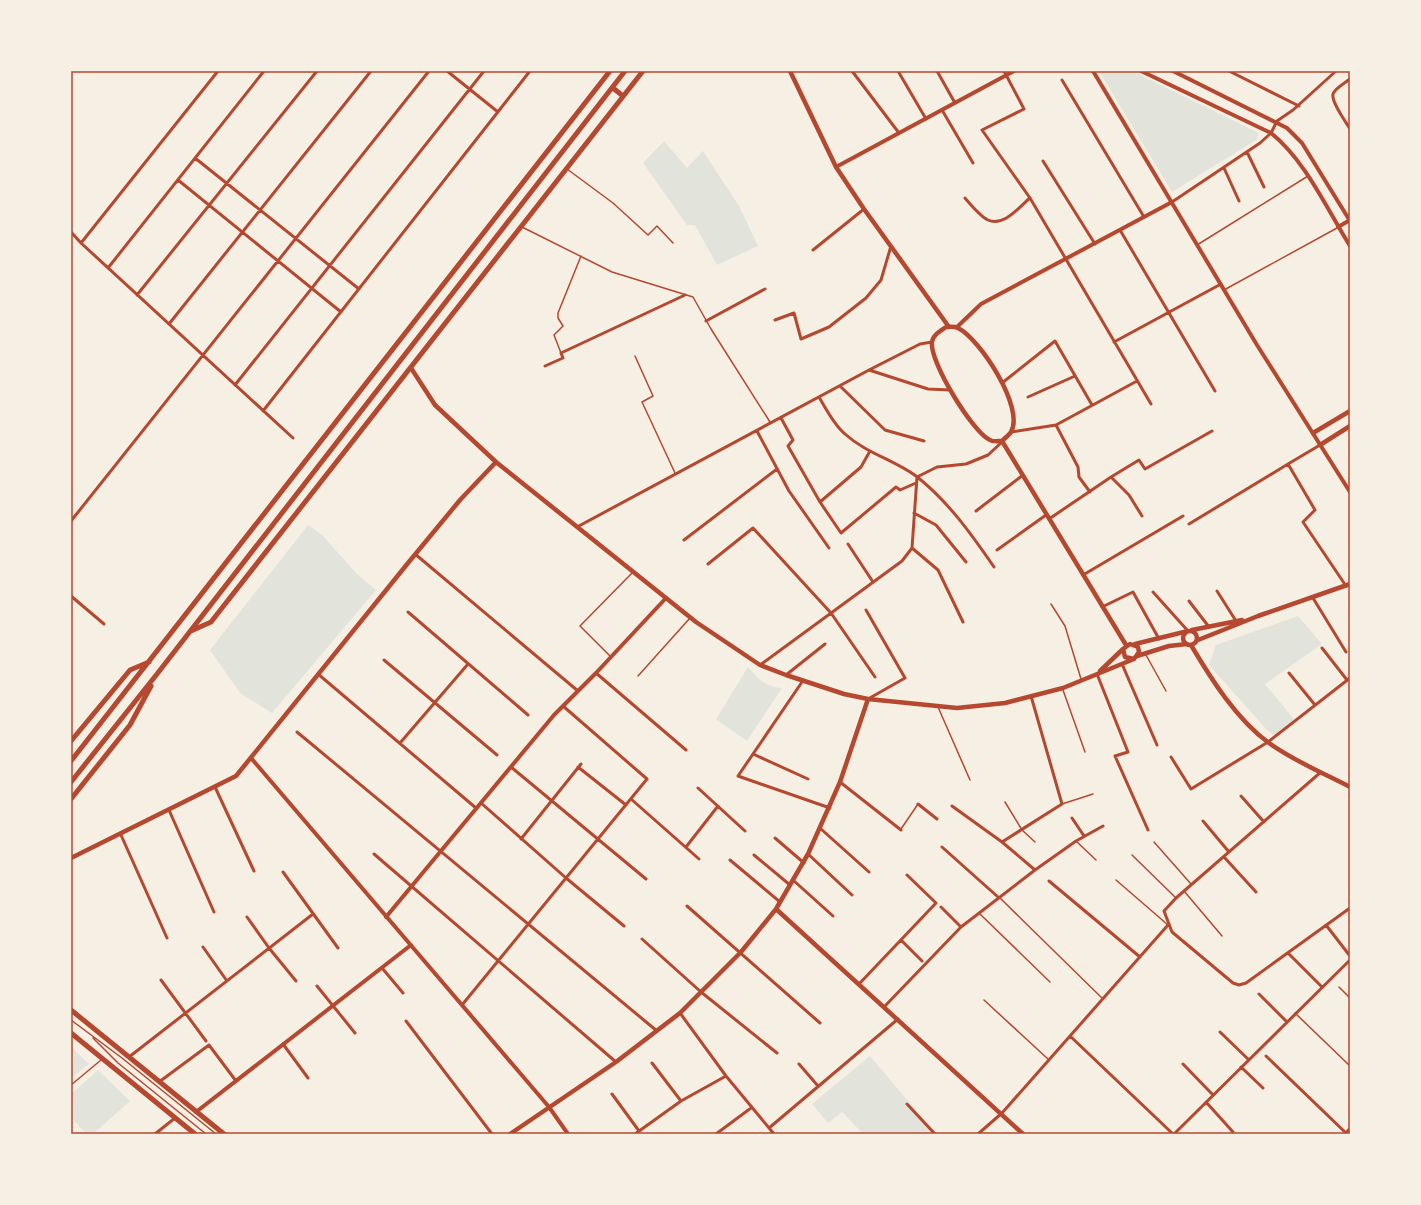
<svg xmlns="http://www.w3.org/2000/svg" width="1421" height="1205" font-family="'Fira Sans',sans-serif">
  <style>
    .green { fill: #e2e4dc }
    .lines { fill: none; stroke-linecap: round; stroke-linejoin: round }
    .service { stroke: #b5482f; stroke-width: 1.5 }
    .minor { stroke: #b5482f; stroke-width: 3 }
    .tertiary { stroke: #b5482f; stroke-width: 4 }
    .secondary { stroke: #b5482f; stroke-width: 4.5 }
    .primary { stroke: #b5482f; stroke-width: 5 }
    .trunk { stroke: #b5482f; stroke-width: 5 }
    .neatline { fill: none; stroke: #b5482f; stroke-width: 1.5 }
  </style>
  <rect width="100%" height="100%" fill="#f6efe4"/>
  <!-- green -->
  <path class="green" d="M1099,71H1132L1259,133L1256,140L1172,192Z
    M664,141L687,168L703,151L739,206L758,246L717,265L695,225H687L643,163Z
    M308,525L322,535L357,574L376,590L272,713L240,693L210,650Z
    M1298,616L1322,644L1265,684L1294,719L1275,736L1267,730L1209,665L1216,645Z
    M748,667C759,679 765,687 782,688L747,741L716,719Z
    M71,1047L89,1064L71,1078Z
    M870,1056L936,1134H863L842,1112L828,1123L812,1104Z
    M98,1070L130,1101L93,1134H86L71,1117V1094Z"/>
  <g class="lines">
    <!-- service -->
    <path class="service" d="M567,169L613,203L648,235L657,226L673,243
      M522,227L612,272L693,297L711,329L770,422
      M1197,245L1308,176
      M1224,290L1337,228
      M561,353L554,335L563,326L558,318V313L581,256
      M635,356L653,396L642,402L675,473
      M1051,604L1065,626L1081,679
      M1146,655L1166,691
      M610,656L580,626L633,572
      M638,676L690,618
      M1063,690L1085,752
      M938,707L970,780
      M1005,802L1022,830L1035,842
      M1062,804L1093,794
      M901,829L918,804
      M1076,841L1096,860
      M1154,842L1191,884
      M1132,855L1176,898
      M1116,880L1168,925
      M1184,891L1222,936
      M1000,898L1103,999
      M980,914L1050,982
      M1339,987L1350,998
      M984,1000L1049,1060
      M1295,1013L1350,1066
      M71,1020L122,1058L216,1134
      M93,1038L118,1063L206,1134
      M71,1085L101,1060"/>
    <!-- minor -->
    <path class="minor" d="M218,71L81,243L293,438
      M447,71L498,112
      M852,71L899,133
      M898,71L926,119
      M937,71L955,103
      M1004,71L1024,109L982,130L1030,198L1151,404
      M1229,71L1299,106
      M1350,79C1345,83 1335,88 1333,94C1331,102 1346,122 1350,129
      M1062,80L1144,217
      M942,110L973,163
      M1247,152L1264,187
      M195,158L359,289
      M1043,161L1095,244
      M1224,168L1239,201
      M178,180L341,312
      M965,198C971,205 980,216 988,220C1004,227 1019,207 1030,198
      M1172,202L1260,143L1271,133L1277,121L1293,110L1336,71
      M1120,230L1215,391
      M71,232L81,243
      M813,250L864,209
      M108,268L264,71
      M137,295L317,71
      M775,320L794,313L801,339L829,327L866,298L881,280L891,246
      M706,321L765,289
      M169,324L371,71
      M1114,342L1221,284
      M545,366L563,358L561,353L685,295
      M869,370L928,389L950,390
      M1002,383L1055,341L1092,405
      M235,385L484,71
      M840,386L885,430L924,441
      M819,397C826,409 834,425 845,434C866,453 894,460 916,476C948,501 972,535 994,567
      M1028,397L1075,376
      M263,411L530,71
      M781,418L793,440L788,446L820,502L841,533L896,487L900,490L916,483
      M1056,425L1078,467L1079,477L1090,492
      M757,431L789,491L829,548
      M1011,432L1056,425L1137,381
      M1320,445L1288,464L1315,510L1303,522L1346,586
      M917,477L937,467L966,464L988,455L1002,442
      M1111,477L1129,495L1142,516
      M820,502L861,467L870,451
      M976,511L1023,475
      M914,513L936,525L966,562
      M1049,519L1111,477L1139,460L1145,469L1212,431
      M71,521L429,71
      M1189,524L1288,464
      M577,527L869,370L920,344L932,342
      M684,540L777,469
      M848,544L873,582
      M912,548L938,570L963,622
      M997,550L1046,515
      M415,554L578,691
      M708,564L753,528L831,613L875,677
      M1083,575L1183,516
      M1217,591L1236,621
      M1153,592L1188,631
      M71,596L104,624
      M1313,598L1346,652
      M1189,601L1209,627
      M1102,607L1133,592L1159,639
      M866,610L905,678L868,699
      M408,612L528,715
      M1322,648L1347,680
      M384,660L497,755
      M1122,664L1157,745
      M760,665L902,561L912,548L917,477
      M596,673L686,750
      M1289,673L1315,705
      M318,674L476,808
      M1097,674L1128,752L1115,756L1148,830
      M786,675L825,644
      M802,682L738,776L830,808
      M297,732L657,1031
      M400,743L468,664
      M753,754L808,779
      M1171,757L1191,789L1268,742L1350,678
      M511,767L646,879
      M578,767L626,805
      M1321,772L1176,898L1164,911L1172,932L1233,983L1239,985L1246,983L1350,908
      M840,782L901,830
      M215,787L254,871
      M698,788L745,831
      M1241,796L1264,822
      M631,799L699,859
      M481,803L566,878L624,926
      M918,804L937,819
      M952,806L1002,842L1035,870
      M169,810L214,912
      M1072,818L1084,836
      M1203,821L1229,852
      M821,829L869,872
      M121,835L167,938
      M775,838L804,863
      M521,839L581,764
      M1002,842L1062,804L1031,696
      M686,847L718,806
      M942,847L998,897
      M374,854L616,1062
      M808,854L852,895
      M754,855L790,885
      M1224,857L1256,892
      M730,860L780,902
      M283,872L338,948
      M793,880L833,916
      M1049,881L1140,957
      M687,906L820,1023
      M941,907L961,927
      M247,917L269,948L296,981
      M1326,925L1350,956
      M642,939L701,992L777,1053
      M901,940L922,961
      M203,947L227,981
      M1288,953L1322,987
      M382,968L403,993
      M161,980L206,1041
      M859,984L936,903L907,875
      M317,986L355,1033
      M1259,994L1287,1022
      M462,1005L647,779L563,706
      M884,1007L961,927L1035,870L1076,841L1103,826
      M680,1013L726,1076L774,1134
      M406,1021L492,1134
      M1220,1032L1249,1060
      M1070,1036L1173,1134
      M283,1044L308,1078
      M1266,1056L1347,1134
      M129,1057L313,914
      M652,1063L681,1101
      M799,1064L818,1086
      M1183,1064L1213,1095
      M1241,1067L1263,1088
      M159,1082L209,1045L236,1081
      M612,1094L639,1131
      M1206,1102L1233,1132
      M907,1104L935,1134
      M769,1128L898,1019
      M155,1134L175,1118
      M635,1134L681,1101L726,1076
      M716,1134L751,1108
      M978,1134L1002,1113L1168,925
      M1174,1134L1350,960"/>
    <!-- tertiary -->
    <path class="tertiary" d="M1093,71L1257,345L1350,492
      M1141,71L1271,133C1305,160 1327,209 1350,246
      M1173,71L1287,128L1302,143L1350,221
      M836,167L1014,71
      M1338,227L1350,220
      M957,327L981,304L1172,202
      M251,758L549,1107L568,1134
      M386,917L554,715L596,673L666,598
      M196,1112L411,945"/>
    <!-- secondary -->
    <path class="secondary" d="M790,71L836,167L864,209L949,327
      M946,327C949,327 954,326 958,328C980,339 1025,408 1011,432C1009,435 1005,438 1002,441C999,441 993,442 990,440C973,433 929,361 932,342C933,335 940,331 946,327Z
      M411,368L435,405L496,462L696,622L760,665L786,675L844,694L868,699L957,708L1005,703L1063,688L1134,659L1139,652L1138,647L1130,644L1123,649L1125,657L1134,659
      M1313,433L1350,411
      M1002,441L1126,645
      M1320,445L1350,426
      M1192,630L1242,620
      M1183 638a7 7 0 1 1 14 0a7 7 0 1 1-14 0Z
      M1198,640L1258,616L1350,584
      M1135,644L1188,631
      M1191,645C1211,679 1237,720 1269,743C1294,761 1323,773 1350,787
      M1137,656L1169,646L1187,644
      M1100,671L1123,649
      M71,858L236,776L408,563L460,500L496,462
      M776,909L1023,1134
      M510,1134L616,1062L680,1013L741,952L776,909L808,854L840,782L868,699"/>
    <!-- primary -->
    <path class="primary" d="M71,1010L224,1134
      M71,1033L195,1134"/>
    <!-- trunk -->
    <path class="trunk" d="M613,88L623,96
      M191,631L211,622L643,71
      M71,741L130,670L149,662
      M71,761L610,71
      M71,782L157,674L625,71
      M71,799L130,725L151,686
      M1346,1134L1350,1130"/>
  </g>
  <!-- border -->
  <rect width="1421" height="1205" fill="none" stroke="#f6efe4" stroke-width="144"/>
  <rect x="72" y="72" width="1277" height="1061" class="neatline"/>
</svg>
